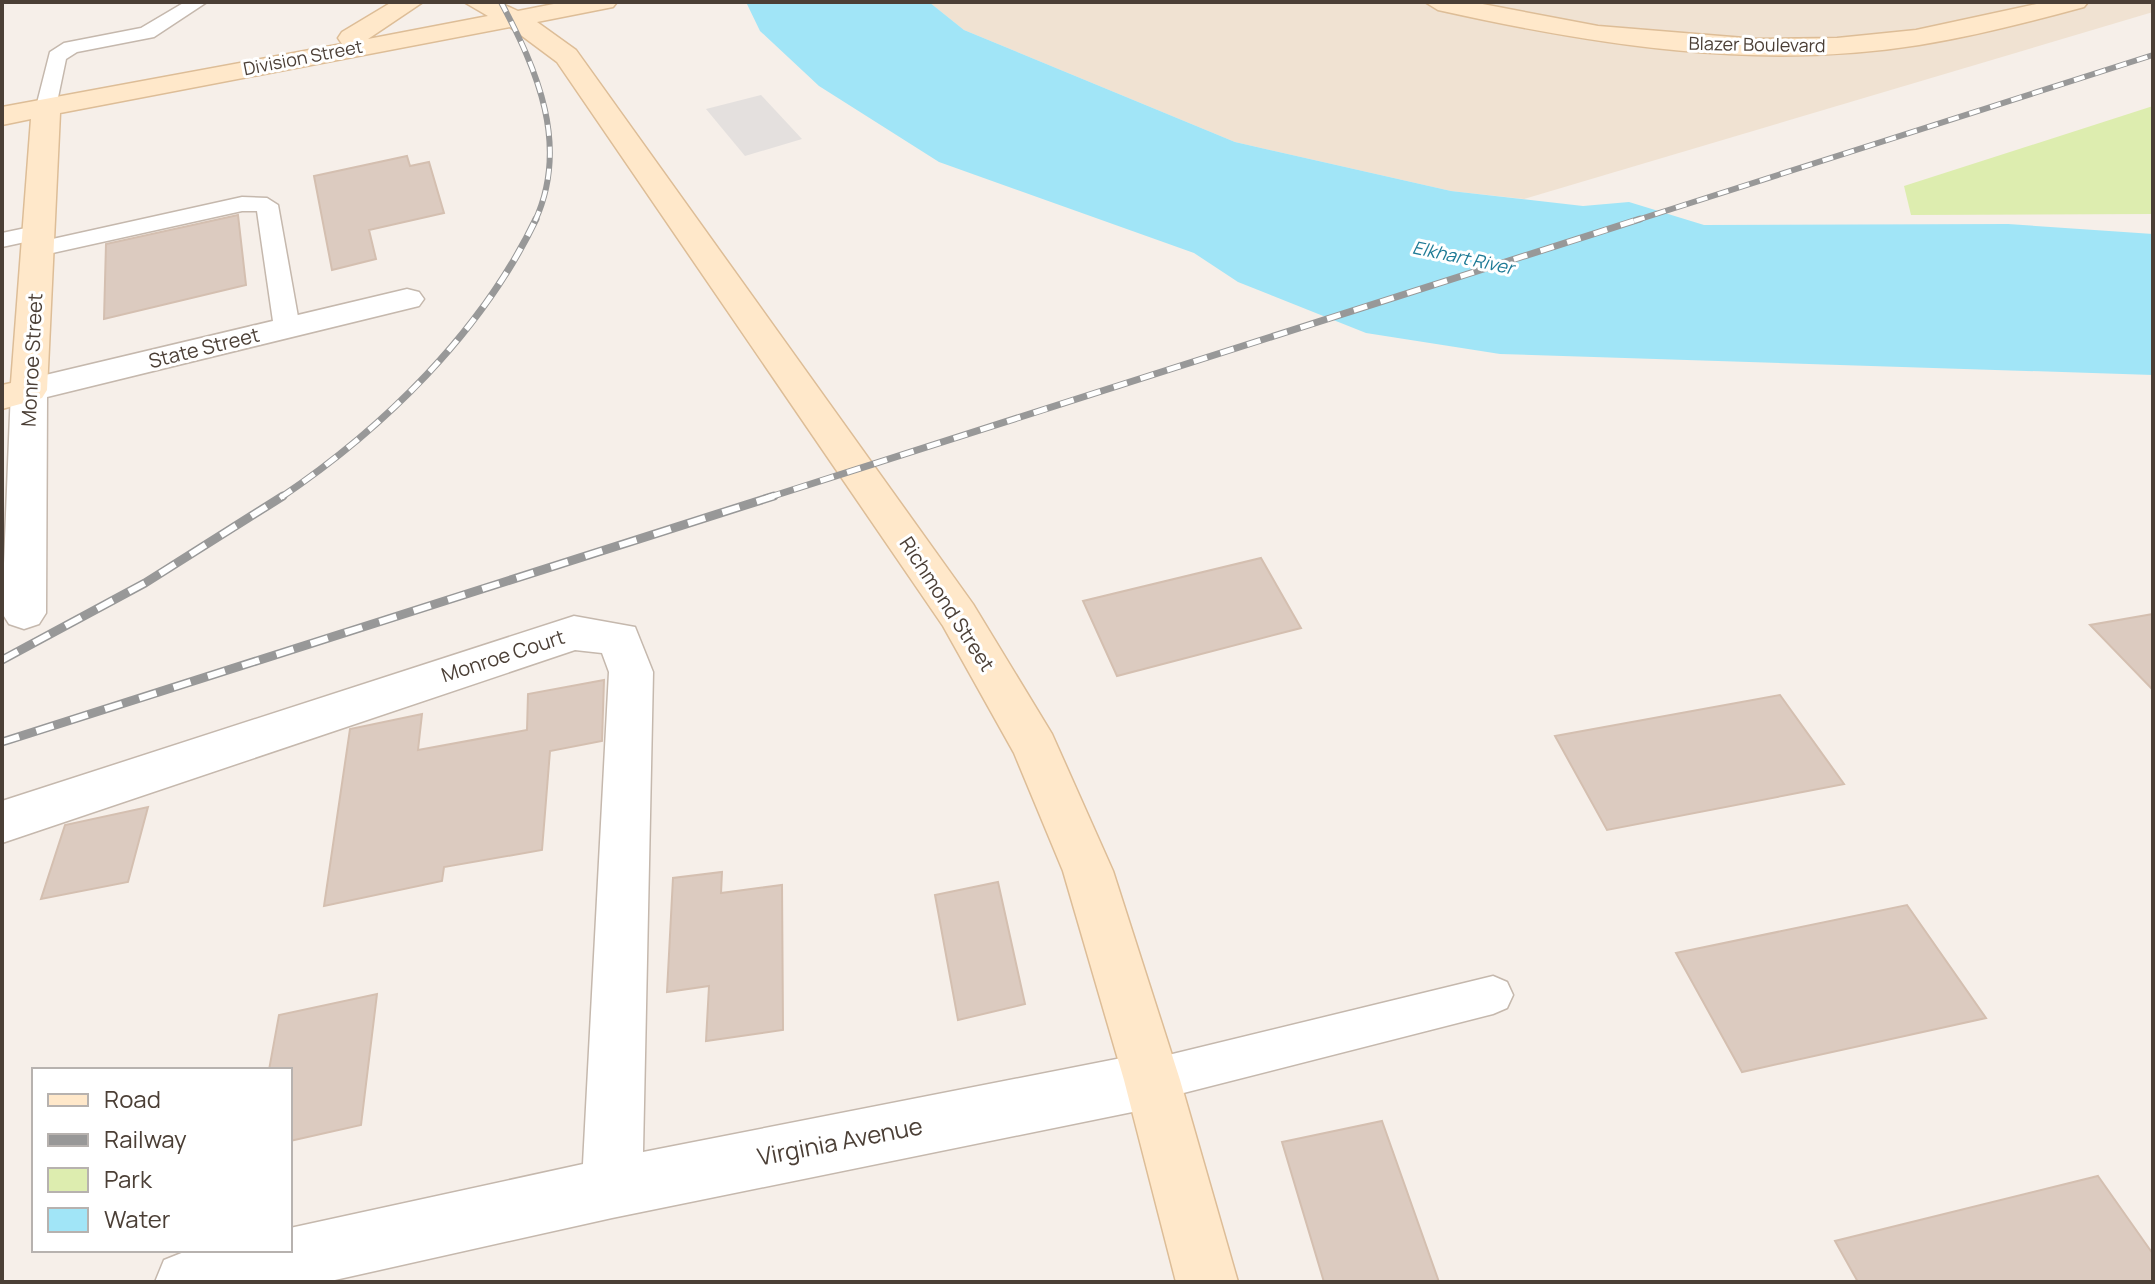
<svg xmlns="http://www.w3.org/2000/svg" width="2155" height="1284" font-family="Manrope,sans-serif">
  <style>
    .education { fill: #f0e2d2 }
    .green { fill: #ddedaf }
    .parking { fill: #e4e0de }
    .water { fill: #a1e5f7 }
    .building { fill: #dccbc0; stroke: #d4bfb0; stroke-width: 2 }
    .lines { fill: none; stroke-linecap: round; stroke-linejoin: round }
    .lane-casing { stroke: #c5b8ad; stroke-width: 3 }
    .street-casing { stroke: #c5b8ad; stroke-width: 3 }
    .secondary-casing { stroke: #ddbd97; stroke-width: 3 }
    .lane { fill: #fff; fill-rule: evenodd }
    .street { fill: #fff; fill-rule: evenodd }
    .secondary { fill: #ffe8ca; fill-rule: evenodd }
    .rail-far2-casing { stroke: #989898; stroke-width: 6 }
    .rail-far1-casing { stroke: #989898; stroke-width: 7 }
    .rail-casing { stroke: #989898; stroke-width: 9 }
    .rail-far2 { stroke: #fff; stroke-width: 4; stroke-dasharray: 11; stroke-linecap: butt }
    .rail-far1 { stroke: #fff; stroke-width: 5; stroke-dasharray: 14; stroke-linecap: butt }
    .rail { stroke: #fff; stroke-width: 6; stroke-dasharray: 18; stroke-linecap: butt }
    .labels { text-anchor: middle; stroke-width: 6; stroke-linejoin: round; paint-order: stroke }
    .far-street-label { font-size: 18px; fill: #4b3f36; stroke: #fff }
    .far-water-label { font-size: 18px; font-style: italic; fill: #1f7b96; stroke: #fff }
    .street-label { font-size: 20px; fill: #4b3f36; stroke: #fff }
    .near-street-label { font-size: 24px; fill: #4b3f36; stroke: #fff }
  </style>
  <rect width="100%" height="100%" fill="#f6efe9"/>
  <!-- education -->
  <path class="education" d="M929,2H2153V12L1524,199L1451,191L1235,142L964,30Z"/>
  <!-- green -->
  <path class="green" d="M2153,106V214L1911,215L1904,186Z"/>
  <!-- parking -->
  <path class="parking" d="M761,95L802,139L745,156L706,109Z"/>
  <!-- water -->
  <path class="water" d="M746,2H929L964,30L1235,142L1451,191L1583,206L1629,202L1704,225L2008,224L2153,234V375L1500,354L1366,333L1238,282L1194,253L939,162L819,86L760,31Z"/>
  <!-- building -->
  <path class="building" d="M407,156L410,166L429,162L444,213L369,230L376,259L332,270L314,176Z
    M238,215L246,285L104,319L106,244Z
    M1261,558L1301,628L1117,676L1083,601Z
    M2153,614V690L2090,625Z
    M604,680L602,741L550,751L542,850L444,867L442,881L324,906L350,729L422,714L418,750L527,730L528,694Z
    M1780,695L1844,784L1607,830L1555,736Z
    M148,807L128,882L41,899L65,825Z
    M722,872L721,893L782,885L783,1030L706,1041L709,986L667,992L673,878Z
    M998,882L1025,1004L958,1020L935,895Z
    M1907,905L1986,1018L1742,1072L1676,953Z
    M377,994L361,1125L290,1141V1070H269L279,1015Z
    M1382,1121L1439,1282H1324L1282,1142Z
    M2098,1176L2153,1254V1282H1858L1835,1241Z"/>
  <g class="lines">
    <defs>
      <path id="lane" d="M185,2H207L154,37L77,52L66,59L56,107L46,113L39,111L36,107L50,52L64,43L141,28Z
        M242,197L267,198L278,205L300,328L296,333H278L274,328L257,211H242L39,256L27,249L39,242Z
        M40,225L48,227L52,232L48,237L2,247V233Z
        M1493,976L1507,982L1513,995L1507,1008L1493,1014L1152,1101L1137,1095L1131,1080L1137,1065L1152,1059Z"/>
      <path id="street" d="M407,289L419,292L424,299L419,306L47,397L46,613L39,624L24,629L9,624L2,613L11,390L16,382Z
        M574,616L635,627L653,672L643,1152L1152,1052L1172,1060L1180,1080L1172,1100L1152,1108L612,1218L326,1282H155L164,1260L189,1250H290V1228L583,1164L609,672L602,653L575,650L2,843V801Z"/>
      <path id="secondary" d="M392,2H423L368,39L488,16L464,2H498L518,11L564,2H617L613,7L537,22L576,50L973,604L1052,734L1113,871L1180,1080L1238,1282H1176L1124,1080L1063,871L1014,753L943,626L557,62L510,27L60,113L47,390L42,398L2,409V385L11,383L31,119L2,125V107L342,44L338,38L342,32Z
        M1425,2H1472L1598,26L1757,39L1837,38L1916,30L2046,2H2088L2084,7C2029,22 1975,36 1919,45C1758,71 1595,45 1438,10Z"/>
    </defs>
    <!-- lane casing -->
    <use href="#lane" class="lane-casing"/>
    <!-- street casing -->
    <use href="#street" class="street-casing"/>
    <!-- secondary casing -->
    <use href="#secondary" class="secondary-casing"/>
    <!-- lane -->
    <use href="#lane" class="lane"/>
    <!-- street -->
    <use href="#street" class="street"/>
    <!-- secondary -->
    <use href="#secondary" class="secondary"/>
    <defs>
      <path id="rail-far2" d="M501,2C537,70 570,145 535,221
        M1634,221L2153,55"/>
      <path id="rail-far1" d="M280,498C384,428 482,332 536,219
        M767,498L1640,219"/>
      <path id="rail" d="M2,660L145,583L283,496
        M2,742L774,496"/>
    </defs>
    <!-- rail-far2 casing -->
    <use href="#rail-far2" class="rail-far2-casing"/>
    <!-- rail-far1 casing -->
    <use href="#rail-far1" class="rail-far1-casing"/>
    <!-- rail casing -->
    <use href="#rail" class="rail-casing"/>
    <!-- rail-far2 -->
    <use href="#rail-far2" class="rail-far2"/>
    <!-- rail-far1 -->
    <use href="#rail-far1" class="rail-far1"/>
    <!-- rail -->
    <use href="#rail" class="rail"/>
  </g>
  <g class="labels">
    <!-- far-street labels -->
    <g class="far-street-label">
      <text transform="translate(1757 45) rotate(1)" y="6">Blazer Boulevard</text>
      <text transform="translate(303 58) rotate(-11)" y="6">Division Street</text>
    </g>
    <!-- far-water labels -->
    <g class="far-water-label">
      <text transform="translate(1463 258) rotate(12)" y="6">Elkhart River</text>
    </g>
    <!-- street labels -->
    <g class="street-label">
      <text transform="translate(204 348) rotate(-14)" y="7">State Street</text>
      <text transform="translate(32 360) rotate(-87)" y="7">Monroe Street</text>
      <text transform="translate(947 604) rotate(57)" y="7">Richmond Street</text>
      <text transform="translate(503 656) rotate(-18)" y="7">Monroe Court</text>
    </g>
    <!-- near-street labels -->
    <g class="near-street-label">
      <text transform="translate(840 1142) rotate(-11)" y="8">Virginia Avenue</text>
    </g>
  </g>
  <!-- border -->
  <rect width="2155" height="1284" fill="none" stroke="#4b3f36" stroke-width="8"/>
  <!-- legend -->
  <rect x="32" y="1068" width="260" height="184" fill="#ffffff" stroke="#b7b2af" stroke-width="2"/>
  <rect x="48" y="1094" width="40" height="12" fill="#ffe8ca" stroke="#b7b2af" stroke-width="2"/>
  <text x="104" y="1108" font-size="24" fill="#4b3f36">Road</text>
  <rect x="48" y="1134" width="40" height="12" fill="#989898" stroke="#b7b2af" stroke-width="2"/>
  <text x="104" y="1148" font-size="24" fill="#4b3f36">Railway</text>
  <rect x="48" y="1168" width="40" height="24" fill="#ddedaf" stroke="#b7b2af" stroke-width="2"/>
  <text x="104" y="1188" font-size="24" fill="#4b3f36">Park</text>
  <rect x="48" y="1208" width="40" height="24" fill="#a1e5f7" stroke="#b7b2af" stroke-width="2"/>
  <text x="104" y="1228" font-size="24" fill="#4b3f36">Water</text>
</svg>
